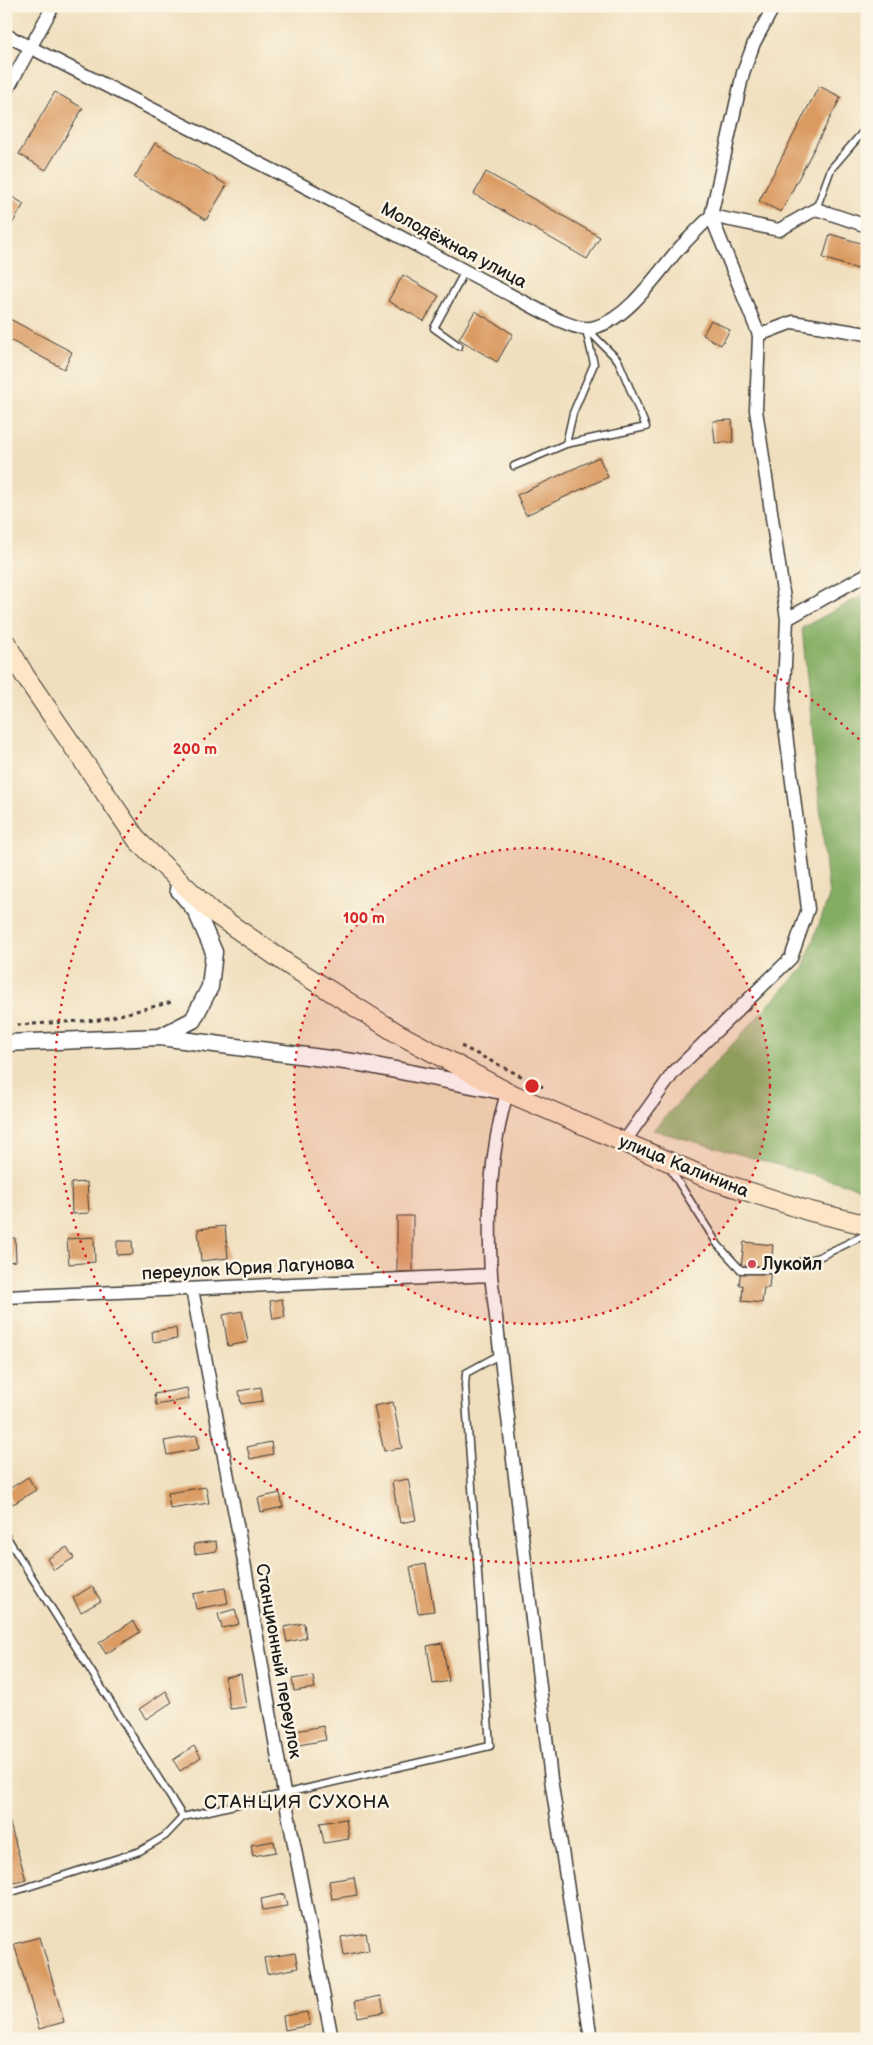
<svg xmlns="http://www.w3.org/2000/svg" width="873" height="2045" font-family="'Balsamiq Sans',sans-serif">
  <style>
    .forest { fill: #84ad64; stroke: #506440 }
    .building { fill: #da9a61 }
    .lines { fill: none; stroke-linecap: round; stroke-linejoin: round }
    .service-casing { stroke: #3c3934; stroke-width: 9 }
    .minor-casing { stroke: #3c3934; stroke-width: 15 }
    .tertiary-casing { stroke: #3c3934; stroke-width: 19 }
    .secondary-casing { stroke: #3c3934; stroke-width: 21 }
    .path { stroke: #3c3934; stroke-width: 3; stroke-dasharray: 4 4; stroke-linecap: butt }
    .service { stroke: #fff; stroke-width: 6 }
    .minor { stroke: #fff; stroke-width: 12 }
    .tertiary { stroke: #fff; stroke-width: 16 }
    .secondary { stroke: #fde5c5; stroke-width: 19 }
    .ring { fill: none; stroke: #d62828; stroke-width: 2.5; stroke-dasharray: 2.5 5 }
    .poi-dot { fill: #d1495b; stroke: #fcf5e5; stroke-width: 2 }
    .labels { text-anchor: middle; stroke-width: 5; stroke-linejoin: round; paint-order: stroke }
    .street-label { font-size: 18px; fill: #1c1c1c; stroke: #fcf5e5 }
    .poi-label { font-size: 18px; font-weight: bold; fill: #1c1c1c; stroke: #fcf5e5; text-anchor: start }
    .neighbourhood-label { font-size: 19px; letter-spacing: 1px; fill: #1c1c1c; stroke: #fcf5e5 }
    .centre { fill: #d62828; stroke: #fcf5e5; stroke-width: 2.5 }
    .ring-label { font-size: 15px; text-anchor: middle; font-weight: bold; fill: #d62828; stroke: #fcf5e5; stroke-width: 5; stroke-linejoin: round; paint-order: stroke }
  </style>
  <rect width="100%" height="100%" fill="#fcf5e5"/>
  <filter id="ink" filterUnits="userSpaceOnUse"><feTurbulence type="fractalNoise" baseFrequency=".02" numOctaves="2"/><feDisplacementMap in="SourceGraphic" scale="10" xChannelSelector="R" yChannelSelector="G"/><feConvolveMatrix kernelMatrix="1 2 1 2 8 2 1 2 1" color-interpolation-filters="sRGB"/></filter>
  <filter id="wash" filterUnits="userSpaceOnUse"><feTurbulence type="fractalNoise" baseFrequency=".0096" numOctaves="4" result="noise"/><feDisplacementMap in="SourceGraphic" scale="20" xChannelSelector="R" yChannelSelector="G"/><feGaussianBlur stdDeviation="1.12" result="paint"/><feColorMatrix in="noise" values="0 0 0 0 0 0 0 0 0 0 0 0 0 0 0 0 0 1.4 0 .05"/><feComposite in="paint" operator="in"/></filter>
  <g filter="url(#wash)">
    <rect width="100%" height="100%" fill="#f0dfbe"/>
    <!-- forest -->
    <path class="forest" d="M867,593V1190L653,1130L803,968L829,897L802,628Z"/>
    <g id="blocks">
      <!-- building -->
      <path class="building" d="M819,86L841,97L781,212L759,201Z
        M55,92L83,108L46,170L19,154Z
        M155,143L227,185L206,220L134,178Z
        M486,172L600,237L587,259L474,194Z
        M6,193L24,204L6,234Z
        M830,234L867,245V272L823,258Z
        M403,275L439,296L424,321L388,301Z
        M475,311L513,334L497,362L459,339Z
        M6,317L72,352L64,369L6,338Z
        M711,320L730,330L721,345L703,335Z
        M732,420L733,442L715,443L713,421Z
        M599,457L608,477L526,515L517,495Z
        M87,1182L89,1213L72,1214L71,1183Z
        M397,1216H413V1272H397Z
        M225,1226L228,1258L201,1261L198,1229Z
        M94,1237L95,1262L69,1264L67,1239Z
        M6,1238H15L16,1261L6,1262Z
        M117,1241H132L133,1254L117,1255Z
        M744,1242L773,1245L769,1288H764L762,1303L742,1301L743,1285H739Z
        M282,1299L285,1317L273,1319L270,1301Z
        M242,1311L248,1342L228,1346L223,1315Z
        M176,1328L177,1339L153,1342L152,1331Z
        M261,1387L263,1401L241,1404L239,1391Z
        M187,1388L189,1399L156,1405L154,1394Z
        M393,1402L402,1448L384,1451L374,1406Z
        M197,1435L199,1449L167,1455L164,1441Z
        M271,1442L273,1454L250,1459L247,1447Z
        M28,1477L36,1490L13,1504L6,1491Z
        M408,1479L416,1520L400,1523L392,1482Z
        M206,1487L209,1503L170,1509L168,1493Z
        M280,1493L283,1507L261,1512L258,1498Z
        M216,1541L217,1551L195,1554L194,1544Z
        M67,1547L74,1558L54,1570L47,1559Z
        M426,1564L434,1611L418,1613L410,1567Z
        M92,1586L101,1601L81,1612L73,1598Z
        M225,1588L228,1603L196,1609L193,1594Z
        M235,1609L239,1624L222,1628L218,1614Z
        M133,1621L140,1632L106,1654L99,1643Z
        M304,1623L306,1638L287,1642L284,1627Z
        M442,1643L449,1681L433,1684L427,1646Z
        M241,1674L246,1707L230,1709L225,1677Z
        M313,1676L315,1688L294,1691L292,1679Z
        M166,1691L172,1702L146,1719L139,1709Z
        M323,1726L326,1740L299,1745L296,1731Z
        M194,1746L201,1757L180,1771L173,1760Z
        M6,1810L26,1880L6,1885Z
        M346,1819L349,1839L324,1843L320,1823Z
        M274,1841L276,1852L253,1856L251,1845Z
        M354,1877L357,1895L332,1899L329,1881Z
        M284,1894L287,1906L263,1910L261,1899Z
        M366,1933L369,1950L344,1955L341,1937Z
        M40,1937L64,2022L39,2029L14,1944Z
        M295,1953L298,1968L267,1974L264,1958Z
        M381,1996L384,2012L358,2017L355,2001Z
        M307,2012L310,2025L285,2030L283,2016Z"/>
    </g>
  </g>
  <g filter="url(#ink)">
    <use href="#blocks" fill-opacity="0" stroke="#3c3934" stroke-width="1"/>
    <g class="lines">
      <defs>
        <path id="service" d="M816,209L831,169L862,133
          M459,346L434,328L465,271
          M566,444L646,427L618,360L587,329
          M514,466L566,444L573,413L594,364L586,330
          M669,1167L718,1245L741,1270H771L819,1257L867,1234
          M6,1536L183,1817L490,1746L465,1386L466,1373L501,1354
          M6,1894L140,1851L165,1836L183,1817"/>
        <path id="minor" d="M6,35L300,184L558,320C569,324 582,331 595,327C627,319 655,277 676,252C687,240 699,228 711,216L779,230L816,209L867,226
          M6,92L53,6
          M759,335L793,322L867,334
          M787,619L867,574
          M507,1092C489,1157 488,1209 491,1275L551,1779L591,2039
          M624,1142L673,1073L791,958L808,909L783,710L787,619L756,410L759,335L711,216L743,73L754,43L774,6
          M192,1289L243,1556L284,1793L332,2039
          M6,1297L491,1275"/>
        <path id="tertiary" d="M160,1037L193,1020L210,987L214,952L196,911L178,889
          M6,1043L160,1037L360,1063L497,1090"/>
        <path id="secondary" d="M6,643L25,676L138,841L211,911L289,965L397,1033L507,1092L712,1180L809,1211L867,1225"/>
      </defs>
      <!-- service casing -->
      <use href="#service" class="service-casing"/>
      <!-- minor casing -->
      <use href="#minor" class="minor-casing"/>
      <!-- tertiary casing -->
      <use href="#tertiary" class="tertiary-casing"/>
      <!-- secondary casing -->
      <use href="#secondary" class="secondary-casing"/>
      <!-- path -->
      <path class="path" d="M17,1025L99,1020L172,1002
        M461,1046L543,1087"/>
      <!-- service -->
      <use href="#service" class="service"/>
      <!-- minor -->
      <use href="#minor" class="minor"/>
      <!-- tertiary -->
      <use href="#tertiary" class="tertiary"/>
      <!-- secondary -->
      <use href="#secondary" class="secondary"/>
    </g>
  </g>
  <!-- distance rings -->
  <circle cx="532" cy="1086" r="238" fill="#d62828" fill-opacity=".12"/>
  <g class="ring">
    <circle cx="532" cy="1086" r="238"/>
    <path d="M866 1426A477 477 0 1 1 866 746"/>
  </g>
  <!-- markers -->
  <circle class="poi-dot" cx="752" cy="1264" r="5"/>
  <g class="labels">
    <!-- street labels -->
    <g class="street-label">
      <text transform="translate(454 245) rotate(28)" y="6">Молодёжная улица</text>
      <text transform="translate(684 1166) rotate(22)" y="6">улица Калинина</text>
      <text transform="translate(248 1268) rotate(-3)" y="6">переулок Юрия Лагунова</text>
      <text transform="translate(279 1661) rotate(80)" y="6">Станционный переулок</text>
    </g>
    <!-- poi labels -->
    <g class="poi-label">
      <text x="762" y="1270">Лукойл</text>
    </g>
    <!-- neighbourhood labels -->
    <g class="neighbourhood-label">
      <text x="297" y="1808">СТАНЦИЯ СУХОНА</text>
    </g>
  </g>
  <circle cx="532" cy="1086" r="8" class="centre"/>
  <g class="ring-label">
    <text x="195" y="754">200 m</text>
    <text x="364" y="923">100 m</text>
  </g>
  <!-- margin -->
  <rect width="873" height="2045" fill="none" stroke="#fcf5e5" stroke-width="25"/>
</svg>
